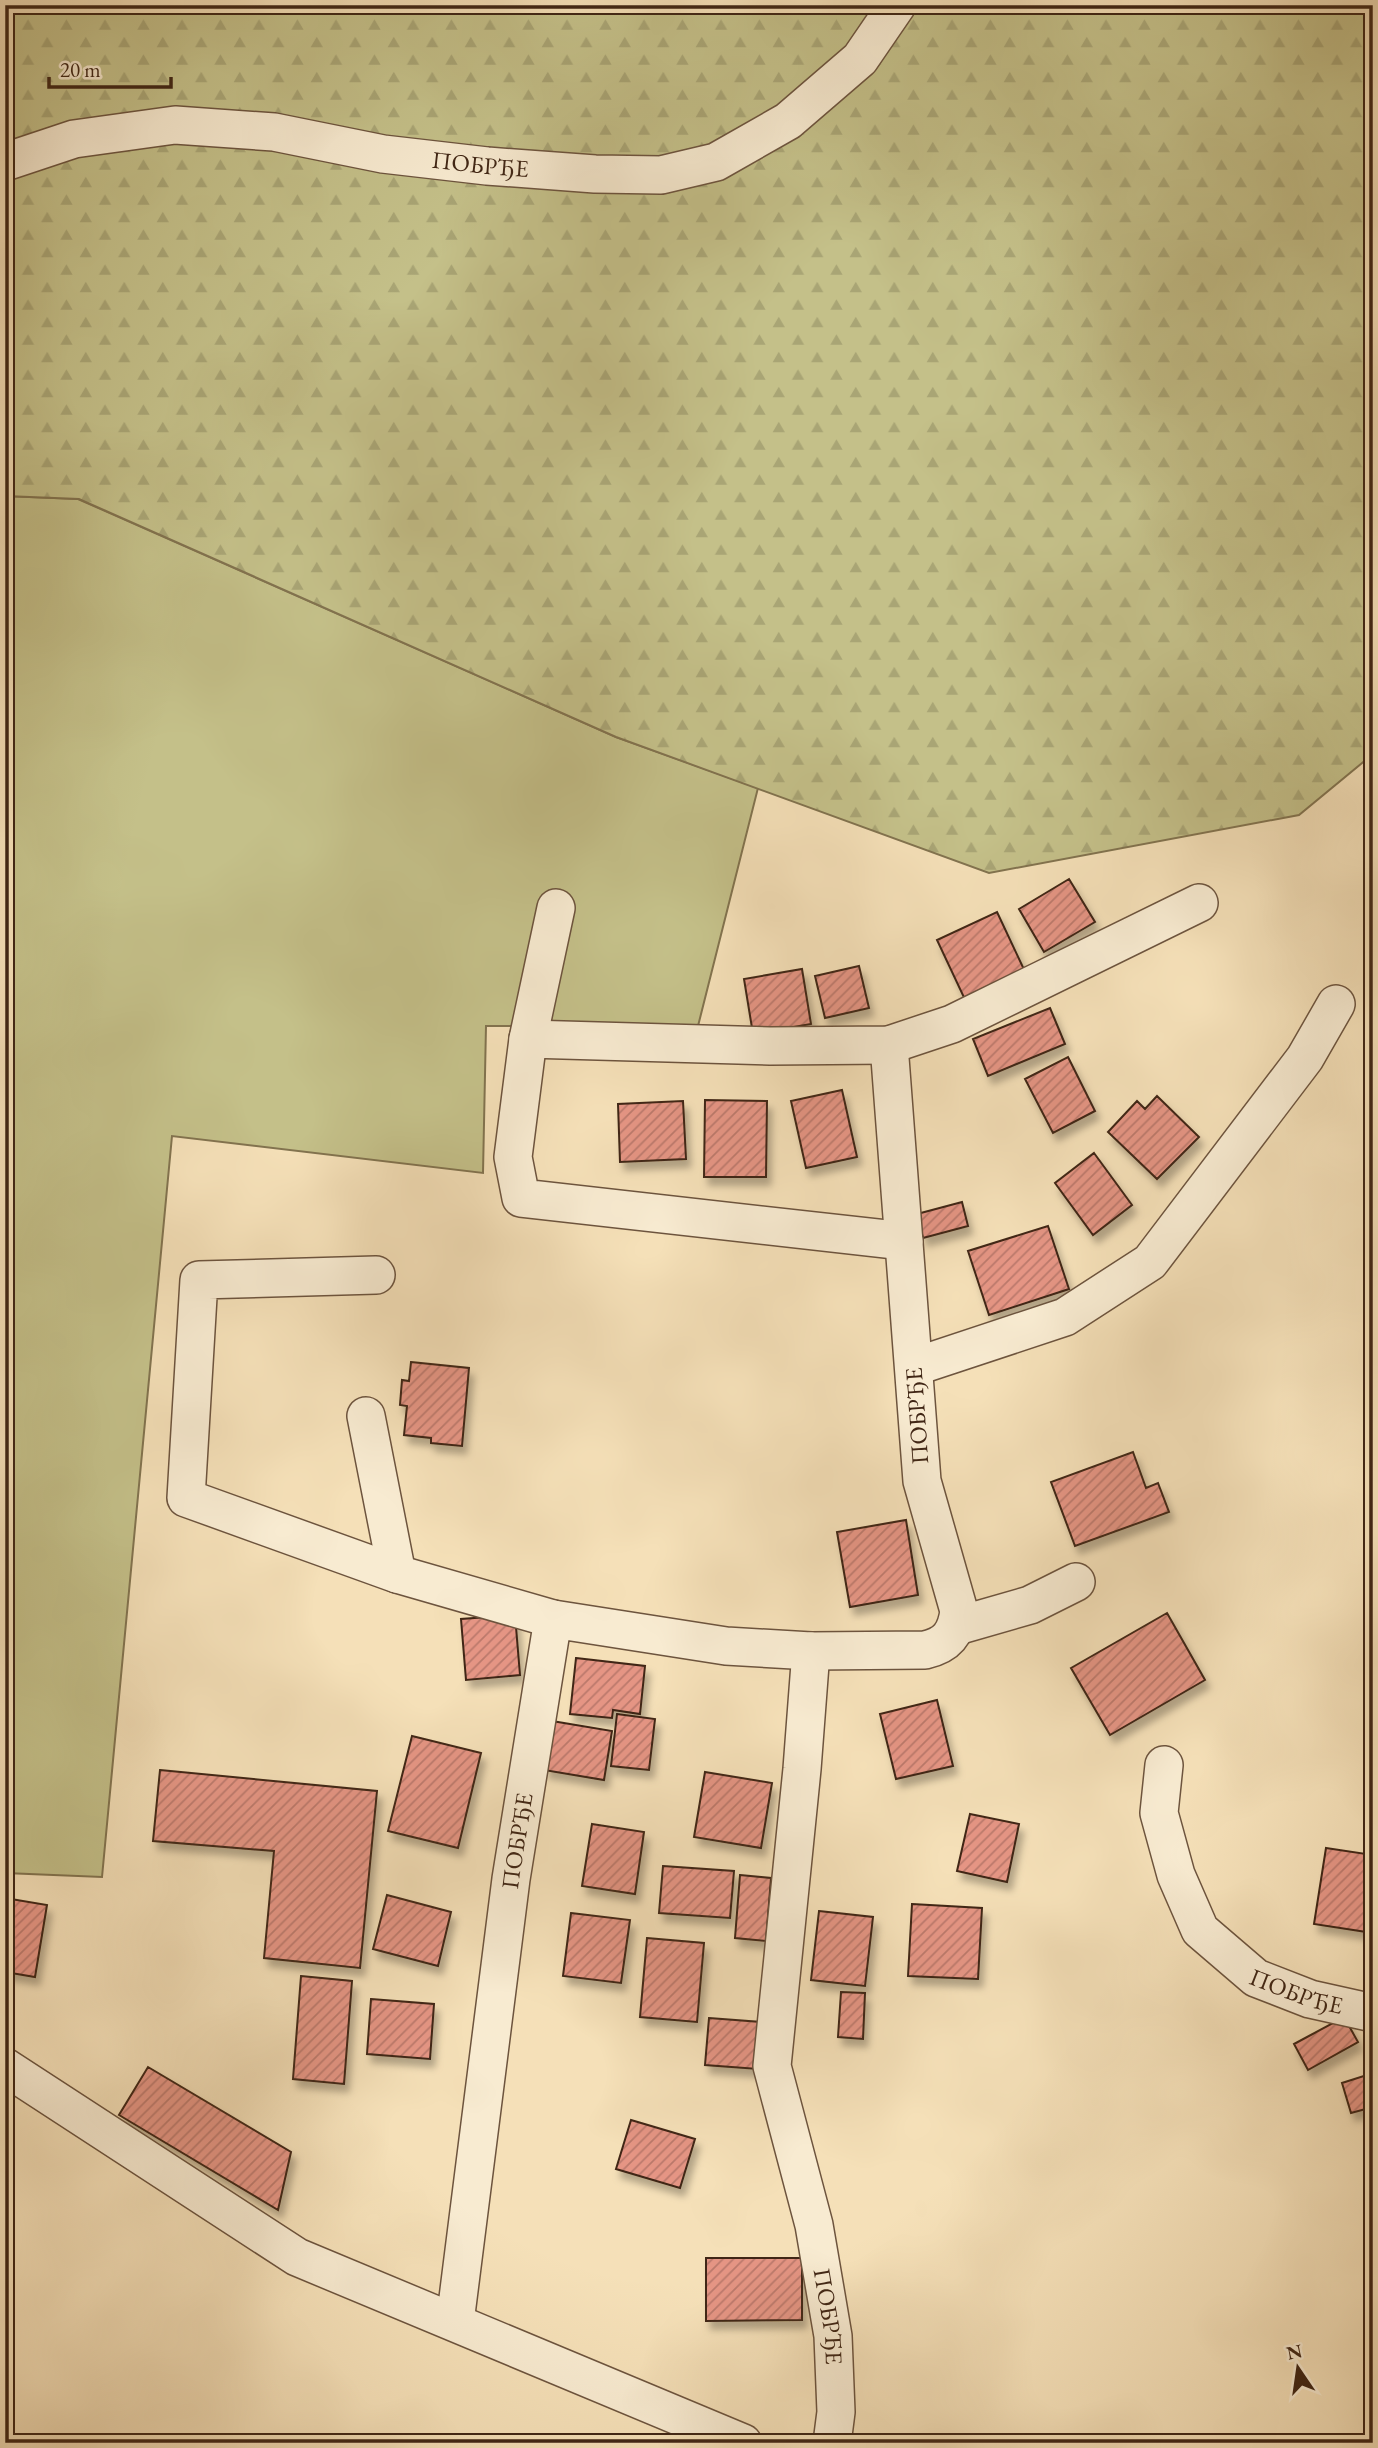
<svg xmlns="http://www.w3.org/2000/svg" width="1378" height="2448" font-family="'EB Garamond',serif">
  <style>
    .green { fill: #c4c089; stroke: #82734f; stroke-width: 2 }
    .forest { fill: url(#forest-firs); stroke: #82734f; stroke-width: 2 }
    .building { fill: url(#building-hatch); stroke: #402615; stroke-width: 2; filter: url(#shadow) }
    .lines { fill: none; stroke-linecap: round; stroke-linejoin: round }
    .street-casing { stroke: #6d543e; stroke-width: 40 }
    .street { stroke: #f8ebd1; stroke-width: 37 }
    .labels { text-anchor: middle; stroke-width: 6; stroke-linejoin: round; paint-order: stroke }
    .street-label { font-size: 24px; fill: #402615; stroke: #f8ebd1 }
  </style>
  <defs>
    <pattern id="forest-firs" width="22" height="20" patternUnits="userSpaceOnUse" patternTransform="scale(1.75)"><rect width="22" height="20" fill="#c4c089"/><path d="M5 1l3.5 6h-7zM16 11l3.5 6h-7z" fill="#a9a575"/></pattern>
    <pattern id="building-hatch" width="6" height="6" patternUnits="userSpaceOnUse" patternTransform="scale(1.75)"><rect width="6" height="6" fill="#e59584"/><path d="M-1 1l2-2M0 6l6-6M5 7l2-2" fill="none" stroke="#bb796b"/></pattern>
    <filter id="shadow"><feDropShadow dx="4.5" dy="8" stdDeviation="3.5" flood-color="#0004"/></filter>
  </defs>
  <rect width="100%" height="100%" fill="#f5e0b8"/>
  <filter id="stains"><feTurbulence type="fractalNoise" baseFrequency=".00286" numOctaves="4"/><feColorMatrix values="0 0 0 0 .2 0 0 0 0 .09 0 0 0 0 .02 0 0 0 .5 -.17"/></filter>
  <radialGradient id="worn" r=".72"><stop offset=".6" stop-color="#630" stop-opacity="0"/><stop offset="1" stop-color="#630" stop-opacity=".3"/></radialGradient>
  <!-- green -->
  <path class="green" d="M5,496L78,499L616,737L758,788L698,1026H486L483,1173L172,1136L102,1877L5,1873Z"/>
  <!-- forest -->
  <path class="forest" d="M5,5H1373V754L1299,815L989,873L616,737L79,499L5,496Z"/>
  <!-- building -->
  <path class="building" d="M1069,879L1095,922L1044,952L1019,909Z
    M997,912L1028,978L968,1006L937,940Z
    M859,966L869,1008L825,1018L815,976Z
    M802,969L811,1024L753,1034L744,979Z
    M1050,1008L1065,1044L988,1076L973,1039Z
    M1068,1057L1095,1111L1053,1133L1025,1079Z
    M842,1090L857,1157L806,1168L791,1101Z
    M1157,1096L1199,1137L1157,1179L1108,1132L1137,1101L1145,1109Z
    M705,1100L767,1101L766,1177H704Z
    M683,1101L686,1159L620,1162L618,1104Z
    M1094,1153L1132,1205L1093,1235L1055,1183Z
    M962,1202L968,1226L923,1238L917,1214Z
    M1048,1226L1069,1289L989,1315L968,1251Z
    M411,1362L469,1368L462,1446L431,1443V1438L404,1435L407,1406L400,1405L402,1380L409,1381Z
    M1133,1452L1146,1488L1158,1483L1169,1512L1075,1546L1051,1482Z
    M906,1520L918,1595L850,1607L837,1532Z
    M1167,1613L1205,1680L1110,1735L1071,1668Z
    M515,1615L520,1675L466,1680L461,1619Z
    M576,1658L645,1666L640,1714L613,1710L612,1718L570,1714Z
    M937,1700L953,1766L896,1779L880,1714Z
    M617,1714L655,1719L649,1770L611,1766Z
    M552,1721L612,1731L604,1780L544,1770Z
    M412,1736L481,1753L458,1848L388,1831Z
    M160,1770L377,1791L360,1968L264,1958L274,1851L153,1841Z
    M705,1772L772,1783L761,1848L694,1837Z
    M970,1814L1019,1824L1007,1882L957,1871Z
    M592,1824L644,1832L635,1894L582,1886Z
    M1326,1848L1373,1855V1933L1314,1924Z
    M663,1866L734,1871L730,1918L659,1913Z
    M740,1875L771,1878L766,1941L735,1938Z
    M387,1895L451,1912L438,1966L373,1949Z
    M5,1898L47,1905L35,1977L5,1972Z
    M912,1904L982,1908L978,1979L908,1976Z
    M819,1911L873,1917L865,1986L811,1980Z
    M571,1913L630,1920L621,1983L563,1976Z
    M647,1938L704,1943L697,2022L640,2017Z
    M301,1976L352,1981L344,2084L293,2079Z
    M841,1992L865,1993L863,2039L838,2037Z
    M371,1999L434,2004L430,2059L367,2054Z
    M1344,2017L1358,2042L1308,2070L1294,2044Z
    M709,2018L761,2022L758,2069L705,2065Z
    M148,2067L291,2152L278,2210L119,2115Z
    M1373,2073V2107L1351,2113L1342,2083Z
    M631,2120L695,2139L680,2188L616,2169Z
    M706,2258H802V2320L706,2321Z"/>
  <g class="lines">
    <defs>
      <g id="street">
        <path id="s1" d="M5,162L74,139L175,125L274,132L383,154L487,166L595,174L661,175L716,162L788,121L860,59L897,5"/>
        <path d="M556,908L528,1039L513,1157L521,1198L904,1241"/>
        <path d="M528,1039L770,1046L889,1045L952,1024L1199,903"/>
        <path d="M376,1275L199,1280L186,1498L397,1574L553,1619"/>
        <path d="M914,1367L1065,1317L1150,1262L1305,1058L1336,1004"/>
        <path d="M366,1416L397,1574"/>
        <path d="M957,1626L1030,1605L1076,1582"/>
        <path id="s2" d="M811,1651L802,1769L772,2066L814,2225L833,2336L836,2412L832,2443"/>
        <path id="s3" d="M1164,1765L1159,1813L1176,1875L1200,1930L1256,1978L1310,1999L1373,2013"/>
        <path d="M5,2067L297,2257L743,2443"/>
        <path id="s4" d="M455,2322L511,1879L553,1619L726,1646L811,1651L925,1650C947,1645 956,1634 959,1611L922,1481L889,1045"/>
      </g>
    </defs>
    <!-- street casing -->
    <use href="#street" class="street-casing"/>
    <!-- street -->
    <use href="#street" class="street"/>
  </g>
  <g class="labels">
    <!-- street labels -->
    <g class="street-label">
      <text dy="8" stroke="none"><textPath href="#s1" startOffset="483">ПОБРЂЕ</textPath></text>
      <text transform="translate(917 1416) rotate(-94)" y="8">ПОБРЂЕ</text>
      <text dy="8" stroke="none"><textPath href="#s4" startOffset="485">ПОБРЂЕ</textPath></text>
      <text dy="8" stroke="none"><textPath href="#s3" startOffset="289">ПОБРЂЕ</textPath></text>
      <text dy="8" stroke="none"><textPath href="#s2" startOffset="674">ПОБРЂЕ</textPath></text>
    </g>
  </g>
  <!-- margin -->
  <rect width="1378" height="2448" fill="none" stroke="#f5e0b8" stroke-width="28"/>
  <rect x="7" y="7" width="1364" height="2434" fill="none" stroke="#402615" stroke-width="3.5"/>
  <rect x="14" y="14" width="1350" height="2420" fill="none" stroke="#402615" stroke-width="2"/>
  <!-- north arrow -->
  <g transform="translate(1298 2368) rotate(347)" stroke="#f8ebd1" stroke-width="5" paint-order="stroke">
  <path d="M0-5L12 26L0 18L-12 26Z" fill="#402615"/>
  <text y="-10" font-size="19" font-weight="bold" text-anchor="middle" fill="#402615">N</text>
  </g>
  <!-- scale -->
  <path d="M49 77v10h122v-10" fill="none" stroke="#402615" stroke-width="3.5"/>
  <text x="60" y="77" font-size="21" fill="#402615" stroke="#f8ebd1" stroke-width="5" paint-order="stroke">20 m</text>
  <rect width="100%" height="100%" filter="url(#stains)"/>
  <rect width="100%" height="100%" fill="url(#worn)"/>
</svg>
